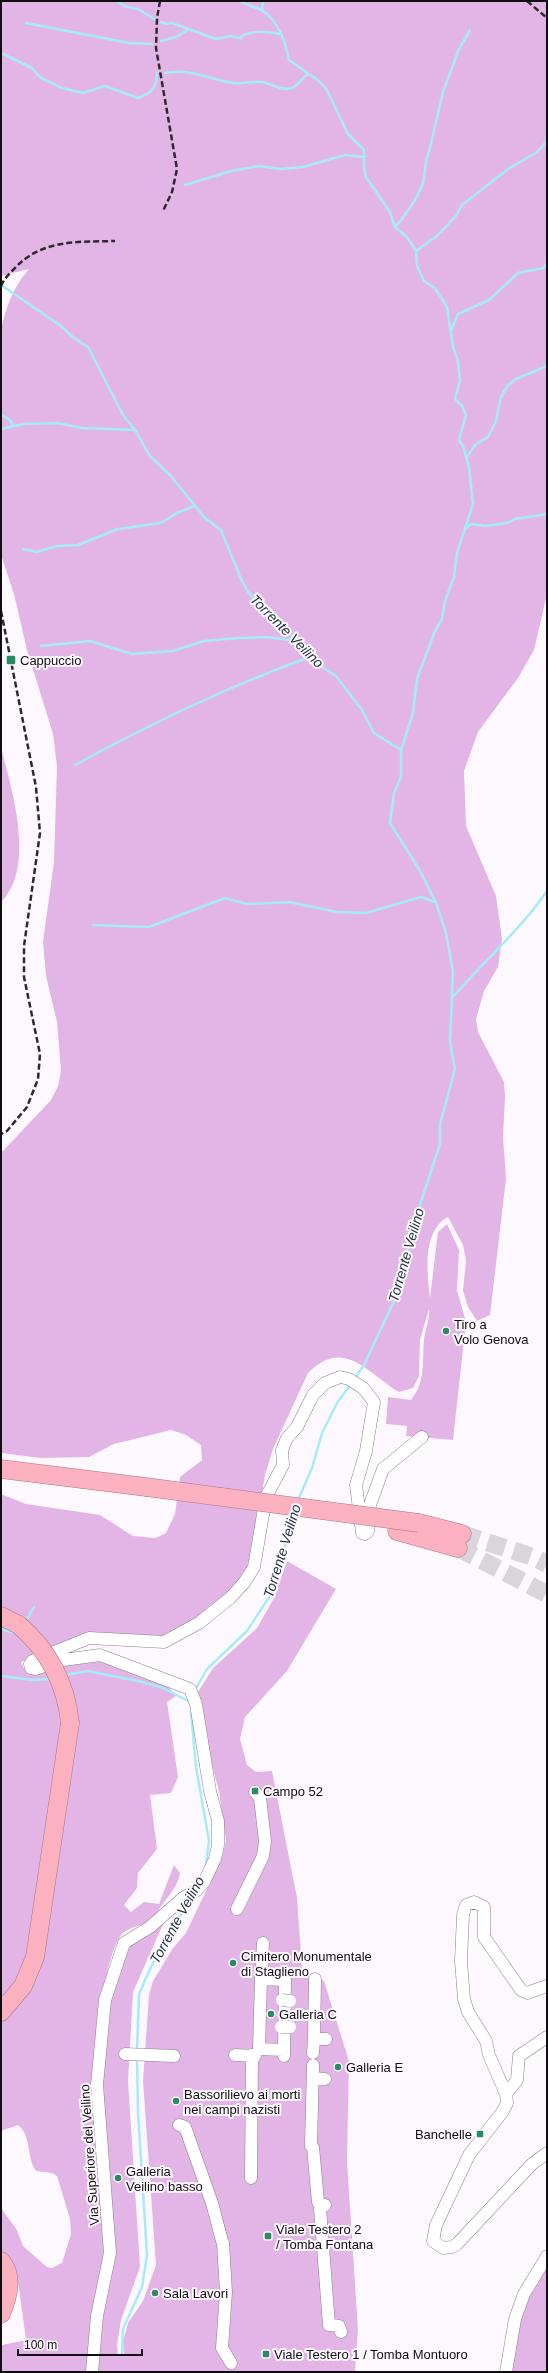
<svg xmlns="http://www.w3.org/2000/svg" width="548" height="2373" font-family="Arial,sans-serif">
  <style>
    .green { fill: #e3b5e7 }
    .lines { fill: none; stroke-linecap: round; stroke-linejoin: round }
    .stream { stroke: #a6ebf8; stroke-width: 2.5 }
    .highway-tunnel { stroke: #d9d5da; stroke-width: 18; stroke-dasharray: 18 9; stroke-linecap: butt }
    .minor-casing { stroke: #888088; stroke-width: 13 }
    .highway-casing { stroke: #a97882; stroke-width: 19 }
    .minor { stroke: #fff; stroke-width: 12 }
    .highway { stroke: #fbb1bf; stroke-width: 18 }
    .rail { stroke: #2d2a2d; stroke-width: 2.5; stroke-dasharray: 6 3; stroke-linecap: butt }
    .minor-bridge-casing { stroke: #888088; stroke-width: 13; stroke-linecap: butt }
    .highway-bridge-casing { stroke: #a97882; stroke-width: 19; stroke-linecap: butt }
    .minor-bridge { stroke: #fff; stroke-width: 12 }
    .highway-bridge { stroke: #fbb1bf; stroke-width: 18 }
    .poi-dot { fill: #2a8a62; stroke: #fdf8fe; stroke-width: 1.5 }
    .labels { text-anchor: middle; stroke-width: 4; stroke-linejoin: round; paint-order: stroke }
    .poi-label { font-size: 13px; fill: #100d10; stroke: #fdf8fe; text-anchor: start }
    .street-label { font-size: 13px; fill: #100d10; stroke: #fdf8fe }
    .water-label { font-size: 14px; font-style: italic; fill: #20373b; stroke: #fdf8fe }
  </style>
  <rect width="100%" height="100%" fill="#fdf8fe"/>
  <!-- green -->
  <path class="green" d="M1,1H547V594L534,650L518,678L478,732L464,771L466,826L496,896L502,939L498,967L484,991L476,1019L478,1032L504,1082L505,1096L503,1137L506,1179L490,1315L477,1321L468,1307L463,1291L466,1260L463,1245L448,1217C422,1231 427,1273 430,1298L438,1232L447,1224L459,1250L457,1290L466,1322L453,1440L406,1436L407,1426L386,1424L388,1397L411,1400C426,1382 422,1361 424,1339C425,1329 430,1320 429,1309L420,1340L419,1376L413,1388L399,1392C366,1372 344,1337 308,1373L273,1449L265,1475L251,1561L242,1579L225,1596L193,1622L167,1636L77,1637L21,1662L26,1672L34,1674L64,1663L96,1658L166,1684L176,1696L167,1702L178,1777L171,1793L150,1795L157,1849L138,1873L137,1888L124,1905L131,1912L144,1902L159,1904L174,1865L180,1873C177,1892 160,1902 154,1920C146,1924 130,1927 123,1933C103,1952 93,2066 91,2097L94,2104L104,2258L87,2372H1V2342L2,2345L26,2340L17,2274L13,2265L1,2253V2208L17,2230L23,2246L47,2267L52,2268L62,2263L71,2234L70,2219L57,2176L52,2173L36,2171C26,2157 32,2136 18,2125L1,2131V1494L26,1504L100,1515L133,1536L156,1538L166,1533L175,1514L180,1477L202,1460L201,1445L186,1435L171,1430L114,1444L89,1457L41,1458L1,1453V1153L51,1100L58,1086L61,1071L57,1022L46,976L43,942L54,862L57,766L53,734L27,650L14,594L1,555V330C6,307 13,287 29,269L1,276Z
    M1,748C12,789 36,868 1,902Z
    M287,1561L336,1589L287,1671L245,1717L240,1739L247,1765L256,1772L272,1771L297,1898L302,1968L324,1981L349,2061L347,2161L358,2330L355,2372H96L102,2314L115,2253L102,2082L107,2002L126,1948L164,1922L133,1992L128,2081L140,2267L121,2320L117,2345L118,2355H124L123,2342L128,2323L143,2301L156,2265L143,2081L149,1995L153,1981L173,1948L186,1933L222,1857L226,1840L219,1791L206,1744L198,1692L213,1668L257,1628L274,1598Z
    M547,2263V2372H508L525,2299Z"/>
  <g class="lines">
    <!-- stream -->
    <path class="stream" d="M115,1L127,7L138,9L156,20
      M240,1C247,5 256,7 263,11C279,22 285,41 289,60L319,81L327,90L348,134L364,150V168L366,177L390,212L395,227L407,237L416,251L417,266L424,281L435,288L447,307L453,347L458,361L460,381L455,399L462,406L466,415L459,440L463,446L469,467L473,504L457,553L454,577L445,601L442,619L435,631L417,679L413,713L401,750
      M262,11L263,1
      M161,22L166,24L172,23L216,39L230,36L240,38C250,29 269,32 281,34
      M26,23L129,43L152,44
      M161,41L176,37L189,29
      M1,53L32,68L41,78L62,88L83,93L105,86L138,98C153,92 156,89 157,73
      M165,73C190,68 210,80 234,83C243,84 253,81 262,82C269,83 284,92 292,88C297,86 302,78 308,74
      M185,185L231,171L259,166L281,169L303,167L345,155L365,157
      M396,226C407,213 417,200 423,183C426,173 424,163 429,152L443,92L459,49L470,30
      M416,251L437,236L456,216L462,205L508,169L536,153L547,141
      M1,285L61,326L74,338L88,347L123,415L135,430L150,456L170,475L205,518L221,530L241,579L248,592L284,627L315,662L336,676L362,710L374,733L401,750V777L394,793L390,823L419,869L436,903L446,933L453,972L450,1042L455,1069L440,1124V1144L414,1223L395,1299L364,1365L355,1378
      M451,331L458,314L489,300L518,273L543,268L547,264
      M1,415L9,419L13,425
      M1,429L23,424L57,423L82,428L135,430
      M467,457L475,445L488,437L496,421L501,397L508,385L516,379L547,366
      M465,529L471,524L485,526L507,523L515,519L547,514
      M23,549L37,552L57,546L78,545L118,529L161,523L177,513L194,506
      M41,646L90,641L132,654L173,651L204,641L238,638L267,637L296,641
      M75,765C150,724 229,686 310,657
      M93,925L149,927L225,898L247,904L289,902L337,912L366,913L421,897L435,902
      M453,997C483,962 522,928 547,891
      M298,1500L312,1468L322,1433L337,1403L351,1384
      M25,1622L34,1607
      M1,1629L14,1633L17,1632
      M65,1675L88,1671L138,1681L163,1688L190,1702
      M1,1676L32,1680L52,1679
      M195,1690L207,1669L247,1631L270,1596L295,1513
      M191,1712L196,1767L209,1841L206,1864
      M137,2051L139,1994L160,1947L192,1898
      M122,2353L123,2329L142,2287L147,2255L138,2112L137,2058"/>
    <!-- highway-tunnel -->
    <path class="highway-tunnel" d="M462,1534L533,1557L547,1564
      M458,1548L547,1594"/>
    <defs>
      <path id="minor" d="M237,1909L263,1856L265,1841L260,1798L255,1792
        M261,1979L263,1943
        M315,1979L314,2039H326
        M547,1986L527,1993L521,1990L484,1937V1907L474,1902L466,1905L463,1915L461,1961L464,1999L468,2012L486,2041L489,2055L506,2094L507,2103L503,2111L469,2155L436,2225L433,2241L443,2248L452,2247L457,2244L532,2164L547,2153
        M284,2050L259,2049L261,1979L285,1980L284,2056
        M313,2053L314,2039
        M125,2054L174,2056
        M235,2055L255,2056
        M313,2065L311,2146L313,2147L318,2202
        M313,2078L325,2079
        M506,2094L517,2080L519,2056L547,2037
        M179,2125L185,2127L212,2203L222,2241
        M251,2178L252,2055
        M325,2205L320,2208L329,2325L339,2326L341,2332
        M223,2243L226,2292L222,2348L231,2363
        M92,2372L97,2316L110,2253L97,2085L105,2000L124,1943L150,1927L183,1898L197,1890L204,1882L215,1859L218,1845V1821L210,1791L196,1704L190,1689L100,1655L63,1660L35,1669L31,1668L30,1664L32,1661L89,1638L164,1642L199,1623L230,1598L244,1583L254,1567L266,1497L283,1465L282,1450L287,1438L297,1427L313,1395L325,1383L340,1377L349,1379L363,1388L374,1402L366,1451L356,1485L362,1533L365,1534L368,1531L370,1505L383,1469L422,1437
        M506,2372L515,2319L524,2294L547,2256"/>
      <path id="highway" d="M1,1469L146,1487
        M419,1523L462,1534
        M397,1531L458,1548
        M1,1616L19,1625
        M1,2012L23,1986L35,1957L70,1723
        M1,2261C14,2276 8,2298 1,2314"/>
    </defs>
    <!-- minor casing -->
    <use href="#minor" class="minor-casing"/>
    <!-- highway casing -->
    <use href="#highway" class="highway-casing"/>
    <!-- minor -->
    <use href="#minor" class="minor"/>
    <!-- highway -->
    <use href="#highway" class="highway"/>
    <!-- rail -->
    <path class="rail" d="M160,1L157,18L156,48L177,169L172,192L163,211
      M527,1L547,18
      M1,286C4,279 9,274 14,269C41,239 78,242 115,241
      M1,611L36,787L40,833L24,946V977L40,1054L38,1079L27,1107L7,1131L1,1134"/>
    <defs>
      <path id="minor-bridge" d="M282,2000L290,2001
        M281,2027H290"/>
      <path id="highway-bridge" d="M146,1487L419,1523
        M19,1625C49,1651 66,1684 70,1723"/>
    </defs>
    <!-- minor-bridge casing -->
    <use href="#minor-bridge" class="minor-bridge-casing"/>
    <!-- highway-bridge casing -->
    <use href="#highway-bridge" class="highway-bridge-casing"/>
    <!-- minor-bridge -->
    <use href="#minor-bridge" class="minor-bridge"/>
    <!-- highway-bridge -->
    <use href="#highway-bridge" class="highway-bridge"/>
  </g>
  <!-- markers -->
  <g class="poi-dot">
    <rect x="6" y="655" width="10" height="10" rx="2"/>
    <circle cx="446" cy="1331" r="4"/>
    <rect x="251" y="1787" width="8" height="8" rx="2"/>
    <circle cx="233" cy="1963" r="4"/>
    <circle cx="271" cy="2014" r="4"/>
    <circle cx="338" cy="2067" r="4"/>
    <circle cx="176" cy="2101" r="4"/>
    <rect x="476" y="2130" width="8" height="8" rx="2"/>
    <circle cx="118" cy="2178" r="4"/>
    <rect x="264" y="2232" width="8" height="8" rx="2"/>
    <circle cx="155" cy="2293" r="4"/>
    <rect x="262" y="2350" width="8" height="8" rx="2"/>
  </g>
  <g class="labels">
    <!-- poi labels -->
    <g class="poi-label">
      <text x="20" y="665">Cappuccio</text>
      <text x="454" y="1329">Tiro a<tspan x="454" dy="15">Volo Genova</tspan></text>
      <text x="263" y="1796">Campo 52</text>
      <text x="241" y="1961">Cimitero Monumentale<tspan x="241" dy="15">di Staglieno</tspan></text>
      <text x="279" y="2019">Galleria C</text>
      <text x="346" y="2072">Galleria E</text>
      <text x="184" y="2099">Bassorilievo ai morti<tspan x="184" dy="15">nei campi nazisti</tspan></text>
      <text x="472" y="2139" text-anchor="end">Banchelle</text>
      <text x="126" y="2176">Galleria<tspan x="126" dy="15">Veilino basso</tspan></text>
      <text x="276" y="2234">Viale Testero 2<tspan x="276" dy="15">/ Tomba Fontana</tspan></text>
      <text x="163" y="2298">Sala Lavori</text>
      <text x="274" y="2359">Viale Testero 1 / Tomba Montuoro</text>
    </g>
    <!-- street labels -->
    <g class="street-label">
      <text transform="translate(89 2155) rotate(-94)" y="5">Via Superiore del Veilino</text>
    </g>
    <!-- water labels -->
    <g class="water-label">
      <text transform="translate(287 631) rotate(45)" y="5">Torrente Veilino</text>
      <text transform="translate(406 1255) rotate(-74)" y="5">Torrente Veilino</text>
      <text transform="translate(282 1551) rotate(-73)" y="5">Torrente Veilino</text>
      <text transform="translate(177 1920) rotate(-61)" y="5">Torrente Veilino</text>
    </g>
  </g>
  <!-- border -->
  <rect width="548" height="2373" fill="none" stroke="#100d10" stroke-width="4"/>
  <!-- scale -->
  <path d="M18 2349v6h124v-6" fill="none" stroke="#100d10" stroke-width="2"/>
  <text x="24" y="2349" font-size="12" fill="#100d10" stroke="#fdf8fe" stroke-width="3" paint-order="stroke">100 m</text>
</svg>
